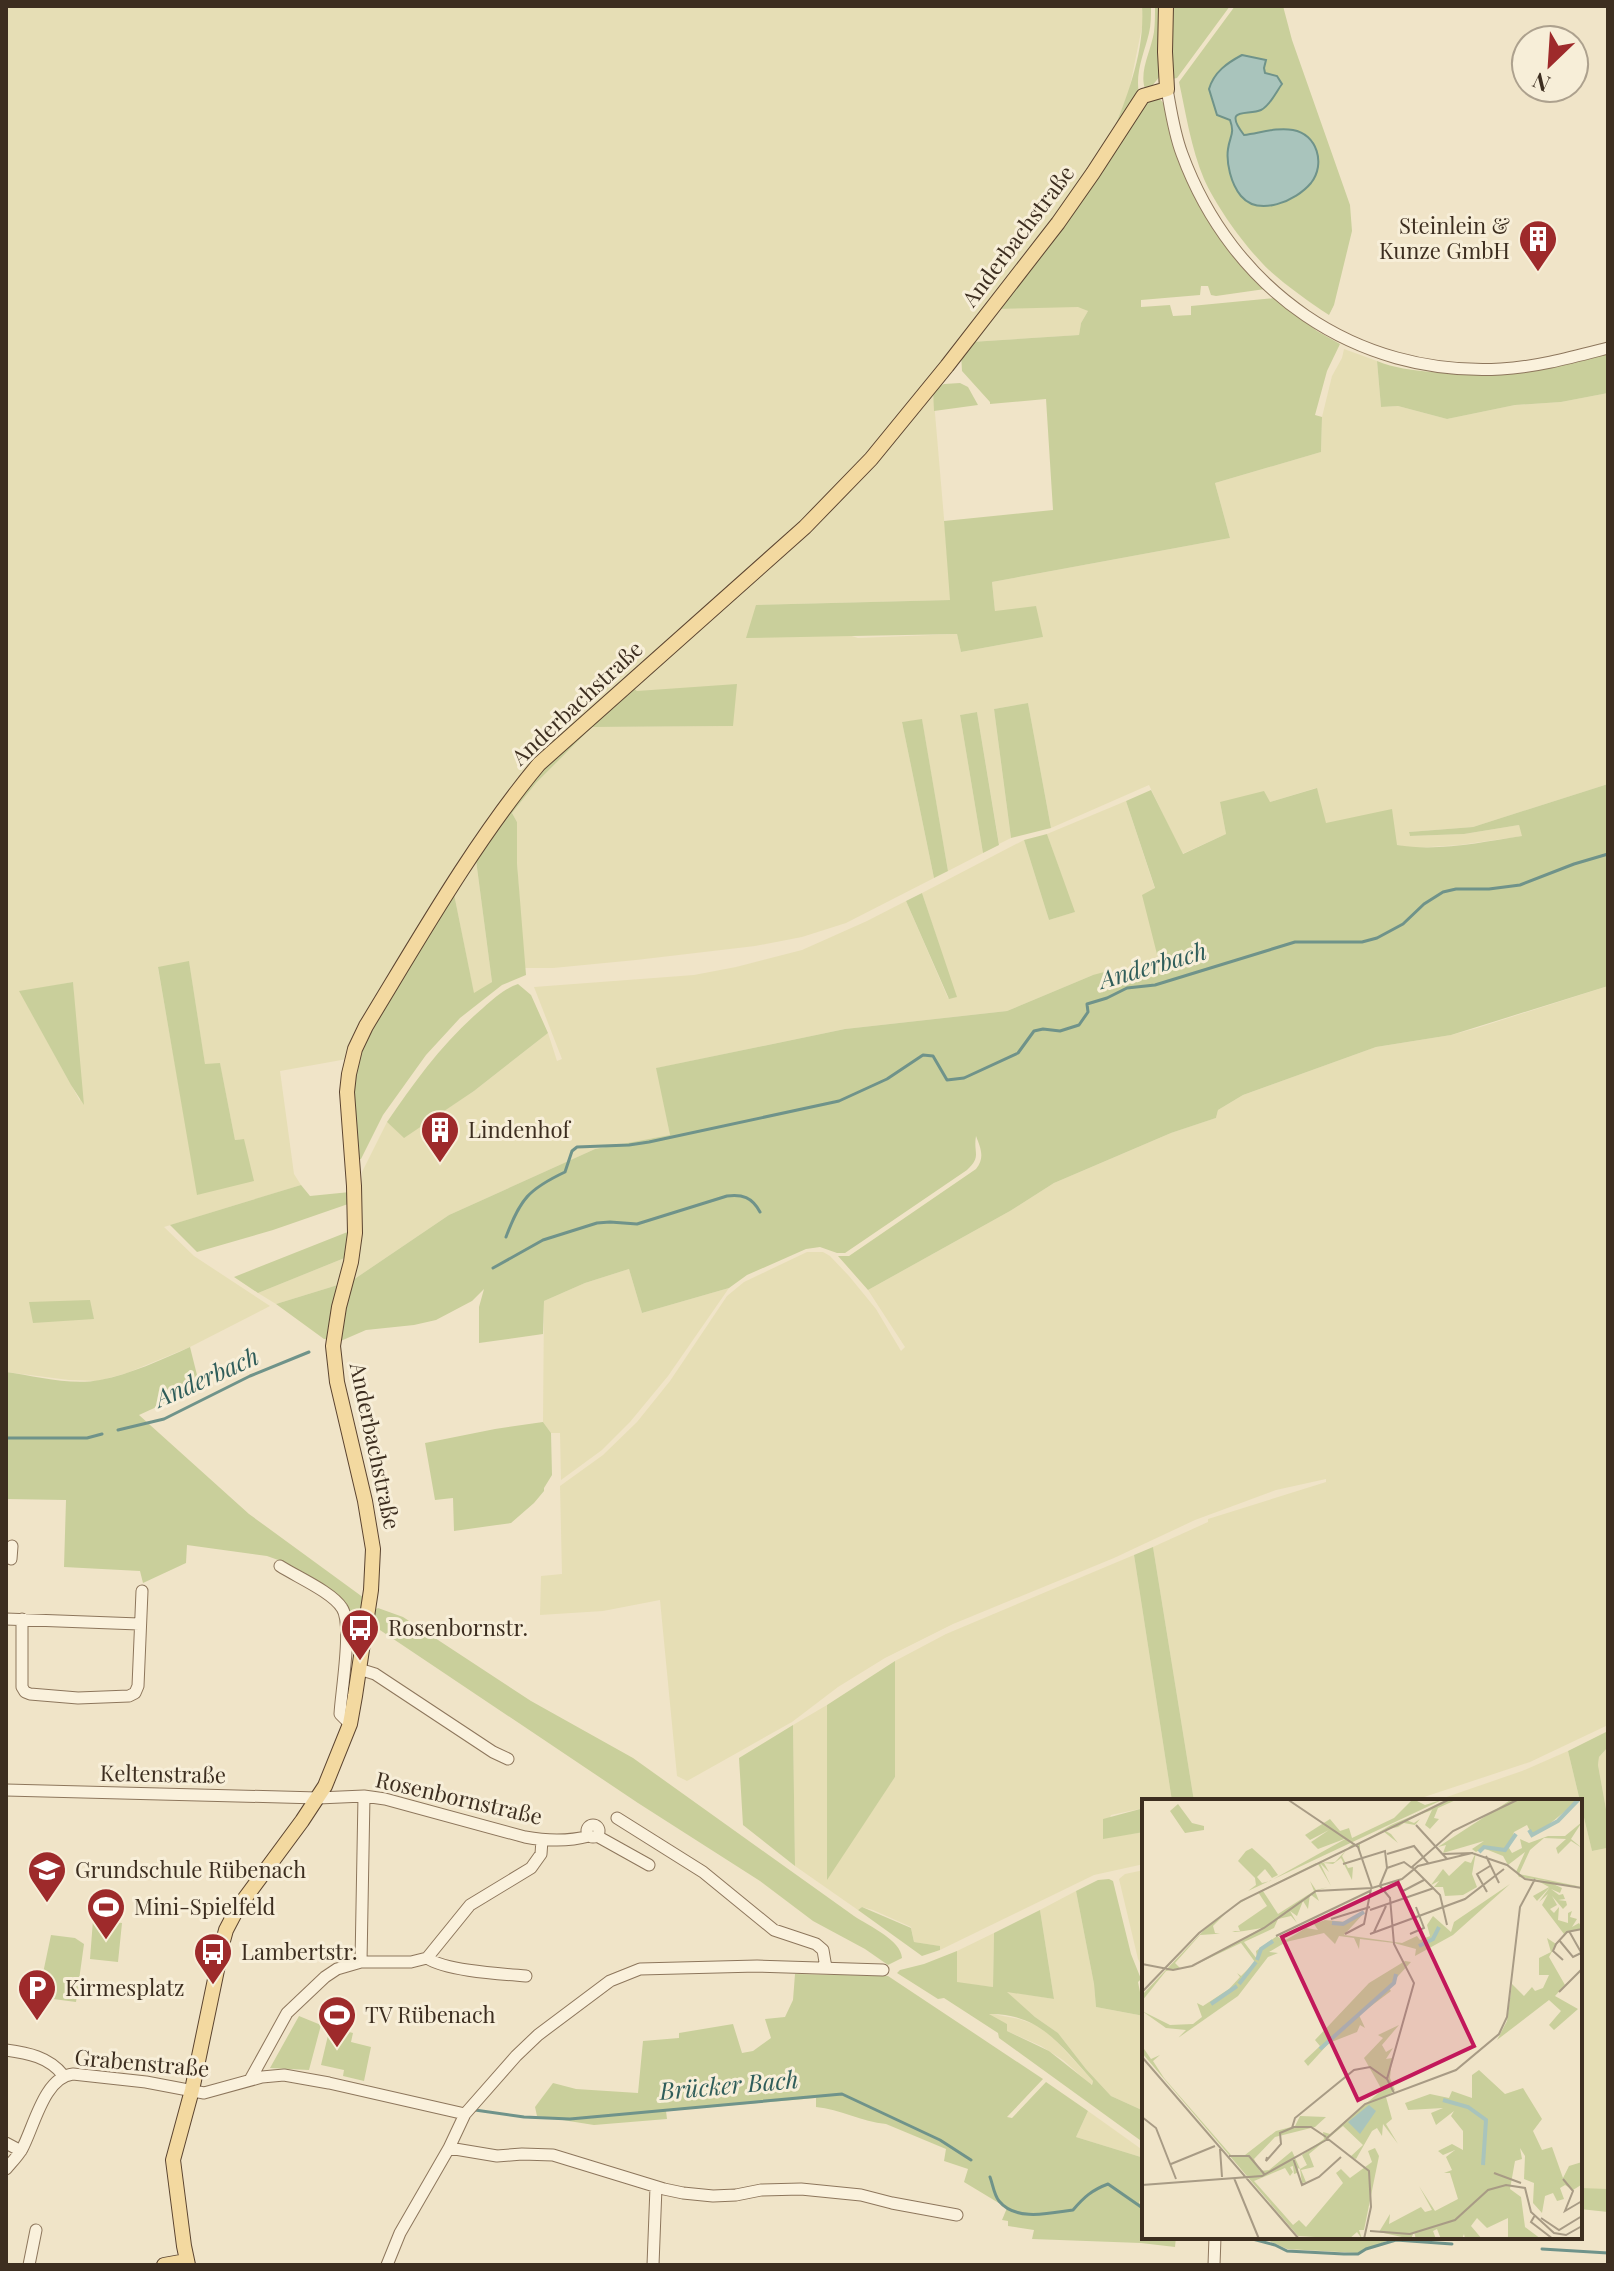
<svg xmlns="http://www.w3.org/2000/svg" width="1614" height="2271" font-family="'Playfair Display',serif">
  <style>
    .farmland { fill: #e6deb5; fill-rule: evenodd }
    .green { fill: #c9cf9b; fill-rule: evenodd }
    .water { fill: #a9c4bc; stroke: #6f938a; stroke-width: 2 }
    .lines { fill: none; stroke-linecap: round; stroke-linejoin: round }
    .stream { stroke: #6f938a; stroke-width: 3 }
    .minor-casing { stroke: #8d765c; stroke-width: 13 }
    .major-casing { stroke: #5b4430; stroke-width: 16 }
    .minor { stroke: #faf1dc; stroke-width: 11 }
    .major { stroke: #f3d9a0; stroke-width: 14 }
    .labels { text-anchor: middle; stroke-width: 6; stroke-linejoin: round; paint-order: stroke }
    .poi-label { font-size: 22px; fill: #3d2e20; stroke: #f7eed8; text-anchor: start }
    .street-label { font-size: 22px; fill: #3d2e20; stroke: #f7eed8 }
    .water-label { font-size: 24px; font-style: italic; fill: #2f5d5a; stroke: #f7eed8 }
    .inset-river { fill: none; stroke: #a9c4bc; stroke-width: 4 }
    .inset-road { fill: none; stroke: #a89b85; stroke-width: 2 }
    .view { fill: #c2185b; fill-opacity: 0.15; stroke: #c2185b; stroke-width: 4 }
    .inset-edge { fill: none; stroke: #3d2e20; stroke-width: 4 }
  </style>
  <rect width="100%" height="100%" fill="#f0e4c8"/>
  <!-- farmland -->
  <path class="farmland" d="M6,6H1142L1143,22L1129,91L1111,136L1071,197L895,425L802,522L520,777L347,1059L280,1071L294,1174L301,1185L164,1227L194,1256L270,1306L190,1347L127,1373L98,1381L69,1380L6,1372ZM189,962L205,1065L220,1064L235,1140L243,1139L198,1195L158,968ZM73,982L80,1101L20,992Z
    M1078,306L1088,311L1081,323L1079,335L971,342L997,309Z
    M1344,349L1377,361L1381,407L1398,406L1447,419L1515,405L1561,402L1608,393V784L1473,827L1409,832L1410,836L1464,834L1519,825L1523,836L1460,845L1414,848L1397,845L1325,823L1316,788L1270,802H1220L1226,834L1182,854L1149,785L1051,828L1028,703L994,709L1011,838L999,844L977,712L960,715L983,853L948,871L922,720L902,722L934,878L846,923L802,937L755,946L636,960L553,968H524L517,862V822L512,813L536,783L592,727L733,726L636,691L632,687L754,578L933,390L951,600L756,605L858,638L957,634L961,652L1043,637L995,611L992,582L1230,538L1215,483L1321,452L1322,417L1332,376L1342,358Z
    M1126,801L1155,889L1157,955L1160,966L1134,975L1113,980L1093,975L1007,1011L845,1029L657,1068L670,1135L595,1149L449,1215L353,1280L360,1227L362,1172L387,1122L404,1137L474,1091L548,1033L557,1061L562,1059L534,987L694,975L736,967L802,950L867,921L906,901L948,998L956,997L922,893L1024,840L1049,920L1074,912L1047,834Z
    M476,860L492,982L474,995L454,894Z
    M1608,986V1725L1530,1762L1412,1801H1194L1153,1547L1208,1522V1519L1326,1482V1479L1276,1490L1195,1520L1114,1558L953,1624L885,1658L838,1687L792,1722L687,1781L677,1776L660,1600L603,1611L540,1615L541,1576L562,1574L560,1486L603,1455L637,1422L670,1381L727,1296L744,1282L807,1252H823L830,1256L849,1276L876,1309L901,1351L905,1347L868,1290L1010,1211L1054,1183L1171,1133L1216,1118L1218,1110L1243,1095L1376,1047L1451,1035L1477,1028Z
    M347,1257L341,1284L276,1304L258,1293Z
    M629,1269L642,1313L729,1288L668,1376L630,1422L602,1450L561,1480L560,1433H551L543,1422L544,1301L585,1283Z
    M1134,1555L1172,1801H1144V1808L1111,1815L1103,1838L1144,1832V1864L1094,1875L940,1950L939,1946L914,1942L911,1927L873,1910L862,1907L858,1910L795,1866L793,1725L827,1705V1878L895,1777V1661L946,1634Z
    M1608,1747V1820L1598,1765L1599,1757Z
    M1568,1751L1580,1801H1435L1522,1771Z
    M1580,1801L1592,1851L1607,1848L1608,1854V2189L1592,2190L1580,2188Z
    M1144,1870V1971L1138,1959L1119,1879L1125,1874Z
    M1076,1891L1094,1984L1096,2007L1144,2016V2111L1111,2096L1086,2069L1058,2033L1035,2017L1005,1991L1054,1999L1040,1910Z
    M994,1933L993,1987L957,1983V1951Z
    M987,2013L1019,2019L1039,2026L1049,2033L1093,2081L1091,2085L1063,2060L1041,2046L1007,2031V2024L995,2019Z
    M1088,2111L1144,2151V2158L1076,2137Z"/>
  <!-- green -->
  <path class="green" d="M1142,6H1151C1151,15 1151,25 1149,33C1144,54 1135,72 1139,94L1111,136C1128,95 1145,51 1142,6Z
    M1155,6H1160V76L1152,86L1145,89C1139,71 1151,51 1154,32C1155,24 1155,15 1155,6Z
    M1170,6H1230L1177,78L1172,79Z
    M1235,6H1283L1292,40L1350,205L1352,231L1334,305L1329,315C1308,301 1288,287 1269,270C1246,248 1217,208 1204,179C1191,148 1186,114 1179,82Z
    M1158,97L1165,105L1200,206L1228,248L1265,289L1216,296L1211,295L1208,286H1201L1200,295L1141,300V307L1170,305L1173,316L1191,315V306L1274,298L1317,331L1340,344L1327,371L1315,415L1322,417L1321,452L1215,483L1230,538L992,582L995,611L1036,606L1043,637L961,652L957,634L746,638L756,605L950,600L944,521L1053,510L1046,399L990,404V402L962,371L961,354L971,342L1079,335L1081,323L1088,311L1078,307L997,309L1143,104Z
    M1608,353V393L1561,402L1515,405L1447,419L1398,406L1381,407L1377,361C1394,368 1412,370 1431,372C1496,378 1545,370 1608,353Z
    M960,383L968,387L978,405L934,411L933,390L944,384Z
    M737,684L733,726L592,727L536,783L512,813L517,822V863L526,975L502,985L460,1018L426,1055L383,1115L361,1159L358,1160L351,1092L359,1048L454,894L474,993L492,982L476,860L537,773L632,687L637,691Z
    M1028,703L1051,828L1011,838L994,709Z
    M977,712L999,845L983,853L960,715Z
    M922,719L948,871L934,878L902,722Z
    M1608,784V986L1451,1035L1376,1047L1243,1095L1218,1110L1216,1118L1171,1133L1054,1183L1010,1211L868,1290L838,1256H849L976,1169C985,1158 981,1149 976,1136C973,1153 982,1156 967,1170L845,1253H837L820,1247L806,1249L747,1275L729,1288L642,1313L629,1269L585,1283L544,1301L543,1334L479,1343V1307L484,1289L472,1301L436,1320L414,1325L366,1330L336,1343L353,1280L449,1215L595,1149L670,1135L656,1068L845,1029L1007,1011L1093,975L1108,971L1113,980L1134,975L1160,966L1142,895L1155,888L1126,801L1151,790L1183,854L1226,834L1220,802L1264,791L1270,802L1317,788L1326,823L1392,809L1397,845C1438,852 1482,842 1522,836L1519,825L1464,834L1410,836L1409,832L1473,827Z
    M1047,834L1075,912L1049,920L1024,840Z
    M922,893L957,997L949,999L906,901Z
    M189,961L205,1064L220,1063L235,1140L244,1139L254,1181L197,1195L158,967Z
    M73,982L84,1105L71,1085L19,991Z
    M518,984L531,995L548,1033L474,1091L404,1138L387,1122C415,1081 444,1041 483,1008C494,998 504,989 518,984Z
    M301,1185L310,1196L350,1192L351,1203L273,1230L197,1252L170,1225Z
    M350,1231L347,1257L258,1293L234,1277Z
    M341,1284L329,1339H324L276,1304Z
    M90,1300L94,1319L33,1323L29,1302Z
    M190,1347L200,1387L139,1415L249,1514L364,1598L361,1621L350,1616L281,1561L267,1556L187,1545L186,1563L143,1583L140,1571L64,1567L66,1500L6,1499V1372C35,1376 71,1386 100,1380C131,1374 161,1360 190,1347Z
    M543,1422L551,1433L552,1475L544,1488V1491L534,1503L511,1523L454,1531L453,1498L435,1500L425,1443L495,1429Z
    M1153,1547L1194,1801H1172L1134,1555Z
    M378,1608L403,1617L531,1701L633,1758L854,1916C869,1926 901,1940 902,1958L888,1965L865,1949L813,1921L760,1881L638,1803L371,1624L374,1610Z
    M895,1661V1777L827,1880V1705Z
    M793,1725L795,1866L743,1825L739,1758Z
    M1608,1731V1747L1599,1757L1598,1765L1608,1820V1854L1607,1848L1592,1851L1568,1751Z
    M1144,1808V1832L1103,1839V1819Z
    M1109,1879L1113,1881L1131,1954L1141,1979L1138,1982L1140,1992L1144,2000V2016L1096,2007L1094,1984L1076,1891L1098,1880Z
    M862,1907L911,1928L914,1942L940,1946V1950L922,1956L858,1910Z
    M1040,1910L1054,1999L1007,1992L1035,2017L1058,2033L1086,2069L1111,2096L1144,2111V2143L999,2038L998,2033L944,1998L938,1999L897,1973L900,1970L924,1964L957,1951V1982L993,1987L994,1933ZM989,2014C1040,2013 1061,2046 1093,2081L1092,2085L1049,2051L1007,2031V2024Z
    M93,1920L122,1923L118,1962L90,1959Z
    M51,1935L75,1938L84,1944L76,2002L38,1997Z
    M795,1974L888,1976L1043,2079L1007,2117L1012,2118L1046,2082L1088,2111L1076,2137L1144,2158V2189L1139,2203L1144,2207V2237H1176L1175,2247L1141,2243L1032,2239L1034,2230L1008,2226V2221L1002,2220L1007,2208L964,2182L968,2169L944,2161L946,2149L886,2124C862,2122 840,2109 816,2107V2098L666,2111L667,2119L594,2125L537,2116L535,2107L553,2083L576,2089L638,2093L643,2041L679,2038V2033L733,2024L742,2053L753,2051L771,2038L765,2019L785,2017L793,2000Z
    M299,2016L321,2025L309,2070L270,2068Z
    M330,2027L353,2033L351,2042L371,2047L364,2081L343,2076L344,2070L321,2065Z
    M1580,2188L1608,2189V2212L1580,2209Z
    M1266,2237H1418V2239L1396,2237L1358,2253L1287,2249L1265,2239Z"/>
  <!-- water -->
  <path class="water" d="M1242,55L1266,60L1264,68L1265,73L1277,76L1282,84C1276,92 1270,106 1261,110C1248,116 1222,106 1244,135C1260,133 1277,127 1293,130C1317,134 1326,164 1311,183C1296,201 1259,217 1241,196C1231,184 1226,163 1228,149C1230,135 1235,134 1230,120L1217,115L1209,89C1214,72 1227,63 1242,55Z"/>
  <g class="lines">
    <!-- stream -->
    <path class="stream" d="M506,1237C520,1199 529,1189 565,1172L572,1151L577,1147L629,1145L649,1142L839,1101L887,1079L923,1055L933,1056L947,1080L964,1078L1018,1053L1034,1031L1043,1029L1060,1031L1079,1025L1088,1012L1087,1004L1107,998L1127,988L1155,985L1295,942H1362L1377,938L1403,924L1424,904L1443,892L1456,889H1489L1520,885L1574,864L1608,854
      M493,1268L543,1240L597,1223L610,1222L637,1224L727,1196C742,1194 752,1197 760,1212
      M118,1430L164,1419L250,1376L309,1352
      M6,1438H87L102,1434
      M475,2110L524,2117L570,2119L842,2094L940,2140L971,2160
      M990,2177C993,2185 994,2195 999,2201C1016,2222 1051,2213 1073,2210C1084,2197 1092,2190 1108,2184L1144,2209
      M1245,2237L1275,2245L1287,2251L1344,2254H1358L1366,2249L1396,2240L1452,2244
      M1542,2249L1608,2253"/>
    <defs>
      <path id="minor" d="M1167,89C1171,111 1174,133 1182,154C1232,290 1355,377 1501,369C1537,367 1573,357 1608,348
        M11,1559L12,1546
        M280,1566C297,1577 332,1592 342,1608C353,1624 341,1693 340,1714L350,1724
        M6,1619L139,1624
        M22,1619V1687L25,1692L30,1694L78,1698L129,1696L135,1693L138,1686L142,1591
        M359,1669L375,1674L493,1752L508,1759
        M6,1790L318,1798L364,1796L385,1799L525,1837C547,1841 567,1842 589,1836
        M617,1818L703,1872L774,1930L816,1944L823,1950L826,1968
        M587 1831a6 6 0 1 1 12 0a6 6 0 1 1-12 0Z
        M597,1836L649,1865
        M427,1958C446,1971 502,1974 526,1976
        M361,1962L364,1796
        M6,2050C28,2053 49,2057 63,2075
        M250,2080L287,2013L325,1977L337,1969L361,1962H411L427,1958L470,1905L531,1868L541,1854L542,1840
        M6,2143L21,2151
        M449,2148L497,2156L522,2154L553,2155L664,2189L683,2193L713,2196L736,2195L761,2190L801,2189L861,2195L892,2203L957,2215
        M6,2169C11,2163 18,2156 22,2149C34,2127 44,2077 73,2074L146,2082L204,2093L262,2077L284,2075L329,2083L465,2114
        M29,2265L36,2230
        M387,2265L400,2233L449,2148L465,2114L516,2056L538,2035L610,1981L640,1969L757,1966L883,1970
        M653,2265L656,2187
        M1214,2265L1215,2237"/>
      <path id="major" d="M164,2265L186,2261
        M188,2265L184,2246L173,2160L192,2090L223,1941L226,1930L237,1909L302,1821L325,1786L350,1724L355,1696L371,1590L373,1549L365,1501L337,1382L333,1346L339,1307L351,1262L355,1233L354,1186L347,1092L349,1074L355,1049L366,1026C419,939 474,842 539,764L805,527L871,459L947,366L1058,223L1093,173L1143,96L1167,89L1165,52L1166,6"/>
    </defs>
    <!-- minor casing -->
    <use href="#minor" class="minor-casing"/>
    <!-- major casing -->
    <use href="#major" class="major-casing"/>
    <!-- minor -->
    <use href="#minor" class="minor"/>
    <!-- major -->
    <use href="#major" class="major"/>
  </g>
  <!-- icons -->
  <defs>
    <symbol id="building-pin" viewBox="-11 -11 22 30"><path d="M0 17L-7.5 6A9.5 9.5 0 1 1 7.5 6Z" fill="#9e2a2b" stroke="#f7eed8"/><path d="M-4-6H4V6H1V3H-1V6H-4ZM-2.5-4.3h1.7v1.8h-1.7ZM.8-4.3h1.7v1.8H.8ZM-2.5-1h1.7V.8h-1.7ZM.8-1h1.7V.8H.8Z" fill="#fff"/></symbol>
    <symbol id="bus-pin" viewBox="-11 -11 22 30"><path d="M0 17L-7.5 6A9.5 9.5 0 1 1 7.5 6Z" fill="#9e2a2b" stroke="#f7eed8"/><path d="M-5-6H5V4H4V6H2V4H-2V6H-4V4H-5ZM-3.5-4V0h7V-4ZM-3.5 1.2v1.5H-2V1.2ZM2 1.2v1.5H3.5V1.2Z" fill="#fff"/></symbol>
    <symbol id="school-pin" viewBox="-11 -11 22 30"><path d="M0 17L-7.5 6A9.5 9.5 0 1 1 7.5 6Z" fill="#9e2a2b" stroke="#f7eed8"/><path d="M0-5L7-2L0 1L-7-2ZM-4 1L0 2.5L4 1V4Q0 6-4 4Z" fill="#fff"/></symbol>
    <symbol id="stadium-pin" viewBox="-11 -11 22 30"><path d="M0 17L-7.5 6A9.5 9.5 0 1 1 7.5 6Z" fill="#9e2a2b" stroke="#f7eed8"/><path d="M0-5a6.5 5 0 1 0 0 10a6.5 5 0 1 0 0-10ZM-3.5-1.8h7v3.6h-7Z" fill="#fff"/></symbol>
    <symbol id="parking-pin" viewBox="-11 -11 22 30"><path d="M0 17L-7.5 6A9.5 9.5 0 1 1 7.5 6Z" fill="#9e2a2b" stroke="#f7eed8"/><path d="M-3.5-5.5H1a3.5 3.5 0 0 1 0 7H-1V5.5H-3.5ZM-1-3.4V-.6H.8a1.4 1.4 0 0 0 0-2.8Z" fill="#fff"/></symbol>
  </defs>
  <g fill-rule="evenodd">
    <use href="#building-pin" x="1516" y="217" width="44" height="60"/>
    <use href="#building-pin" x="418" y="1108" width="44" height="60"/>
    <use href="#bus-pin" x="338" y="1606" width="44" height="60"/>
    <use href="#school-pin" x="25" y="1848" width="44" height="60"/>
    <use href="#stadium-pin" x="84" y="1885" width="44" height="60"/>
    <use href="#bus-pin" x="191" y="1930" width="44" height="60"/>
    <use href="#parking-pin" x="15" y="1966" width="44" height="60"/>
    <use href="#stadium-pin" x="315" y="1993" width="44" height="60"/>
  </g>
  <g class="labels">
    <!-- poi labels -->
    <g class="poi-label">
      <text x="1510" y="234" text-anchor="end">Steinlein &amp;<tspan x="1510" dy="25">Kunze GmbH</tspan></text>
      <text x="468" y="1138">Lindenhof</text>
      <text x="388" y="1636">Rosenbornstr.</text>
      <text x="75" y="1878">Grundschule Rübenach</text>
      <text x="134" y="1915">Mini-Spielfeld</text>
      <text x="241" y="1960">Lambertstr.</text>
      <text x="65" y="1996">Kirmesplatz</text>
      <text x="365" y="2023">TV Rübenach</text>
    </g>
    <!-- street labels -->
    <g class="street-label">
      <text transform="translate(1018 236) rotate(-53)" y="8">Anderbachstraße</text>
      <text transform="translate(577 703) rotate(-43)" y="8">Anderbachstraße</text>
      <text transform="translate(375 1446) rotate(78)" y="8">Anderbachstraße</text>
      <text transform="translate(163 1774) rotate(1)" y="8">Keltenstraße</text>
      <text transform="translate(459 1798) rotate(13)" y="8">Rosenbornstraße</text>
      <text transform="translate(142 2063) rotate(5)" y="8">Grabenstraße</text>
    </g>
    <!-- water labels -->
    <g class="water-label">
      <text transform="translate(1153 966) rotate(-16)" y="8">Anderbach</text>
      <text transform="translate(207 1378) rotate(-24)" y="8">Anderbach</text>
      <text transform="translate(729 2086) rotate(-5)" y="8">Brücker Bach</text>
    </g>
  </g>
  <!-- overview -->
  <g transform="translate(1142 1799)">
    <rect width="440" height="440" fill="#f0e4c8"/>
    <path d="M271,0L283,6L302,0L106,92L114,86L113,79L96,62L104,52L110,49L128,65L136,76L130,79L123,70L115,78L120,84L128,82L205,39L176,50L169,43L187,31L168,41L163,36L188,20L198,32L207,29L210,39L252,19ZM310,0H316L296,9L292,19L297,20L288,30L283,26L290,11L264,21L272,24L278,20L273,26L262,24L256,28L242,31L249,35L256,44L241,32L218,44V51L213,46L205,50L200,57L206,69L211,68L210,81L199,59L191,65L182,64L187,73L178,64L189,87L176,65L121,92L136,115L172,92L168,82L174,91L186,88L173,92L177,102L168,95L166,110L161,102L155,117L148,112L155,124L149,117L136,120L132,129L102,143L115,160L114,152L135,137L142,142L164,129L176,131L172,125L183,121L204,123L223,113L202,136L260,144L275,137L278,141L288,137L285,126L291,117L309,133L312,123L368,85L311,136L273,157L274,150L252,144L218,140L217,150L212,139L197,137L193,145L182,134L144,143L127,153L136,154L126,158L96,197L36,239L44,231L24,229L0,212L28,226L51,225L60,218L55,204L61,207L87,190L98,178L95,174L99,177L113,163L99,144L55,165L120,129L102,132L93,133L90,132H98L96,127L125,107L116,93L87,111L71,127L73,134H78L73,135L58,136L33,164L38,169L55,167L24,172L0,202V196L64,129L93,106L118,92L174,64L193,63L208,47L212,44L215,46L249,26ZM370,0H438L399,32L390,36L385,26L372,33L367,49L370,54L380,49L378,40L387,44L406,37H423L440,23L429,40L440,49L429,42L416,55L414,49L424,40L402,39L388,51L377,75L440,88L409,84L420,89L418,94L409,90L417,96L421,95L423,100L416,101L424,102L425,106L421,110L410,97L415,106L408,110L412,114L417,108L416,121L426,124V114L430,112L428,118L435,120L430,128L437,124L440,129L422,135L400,106L406,95L397,103L408,88L395,102L391,97L407,88L394,81L406,82L377,78L374,73L383,53L366,66L361,57L341,49L334,53L330,75L335,88L321,96L303,97L301,88H292L297,82L289,86L301,70L307,77L323,62L329,64L334,53L330,50L342,42L301,54L304,46L296,48ZM36,5L50,24L62,27V31L43,34L28,12ZM405,139L414,145L407,158L423,186L413,197L436,210L412,231L407,226L419,212L407,201L355,241L365,222L370,185L382,197L390,188L393,192L401,189L407,176H397V159L409,153ZM263,162L269,163L246,188L249,192L217,216L223,229L218,226L215,233L187,244L166,267L162,262L178,247L173,241L227,184ZM257,226L240,246L244,253L251,249L244,260L250,259L248,279L253,291L244,298L250,320L244,325L256,345L241,325L240,337L235,329L230,332L214,360L208,358L221,346L201,327L167,355L172,368L159,371L164,383L160,384L158,370L156,369L155,374L152,375L151,367L148,368L151,373L148,377L143,369L112,382L151,426L157,421L164,428L201,384L194,374L199,370L208,379L230,363L226,352L233,349L237,357L222,431H217L220,440L215,433L207,440L156,437L0,254V247L9,260L18,256L11,262L22,279L89,356H103L134,332L153,327L158,317L184,318L173,328L133,338L112,360L118,372L127,371L150,352L158,370L165,366L160,356L182,340L181,333L188,335L240,291L222,259L241,239L236,236ZM337,271L363,295L381,289L400,320L391,332L400,351L410,348L421,379L427,367L440,363L439,386L431,391L423,386L418,389L422,400L415,402L411,394L403,397L400,414L391,404L392,384L382,380L383,357L378,349L380,360L373,362L368,390L379,398L383,428L399,440H366V419L345,429L335,419L329,427L340,440H323L322,435L320,440H299L295,430L291,432L294,440H274L272,433L269,440L237,433L248,415L247,425L279,408L283,413L290,411L277,387L293,412L316,400L308,374H302L310,371L304,358L313,351L301,356L296,352L310,345L321,351V332L309,317L312,312L294,326L289,314L301,309L266,311L263,304L288,295L307,299L310,292L330,299V276Z" fill="#c9cf9b"/>
    <path d="M227,306L234,312L218,335L206,323Z" fill="#a9c4bc"/>
    <path class="inset-river" d="M387,31L390,36L416,22L437,0M337,53L342,48L363,51L374,35M190,124L201,125L222,113M277,147L291,140L297,128M115,161L119,150L131,142M97,185L114,163M69,205L95,187M178,250L252,184L254,175M301,301L326,308L344,321L341,366"/>
    <path class="inset-road" d="M145,0L216,48L230,89M274,26L305,60M245,55L272,47L286,64M301,55L331,54M344,57L357,84M201,65L243,52L245,69L238,86M245,69L262,63L270,69M238,87L248,99L252,145L272,184L245,280L252,294M259,93L282,81M345,93L335,75L348,67M228,111L292,89M189,120L228,108M305,126L298,96L270,68L311,32L377,0M427,132L440,155M232,133L244,107M203,135L222,125L229,90M228,135L323,100L362,70M268,135L282,129L274,108M134,137L228,92M417,141L431,158L439,154M421,161L411,152L414,145L425,133L440,130M0,165L31,171L50,167L122,129L174,92L230,89L260,80L276,67L330,54L365,66L383,80L440,89M0,193L57,134L99,102L308,0M417,193L440,170M0,258L157,440M0,318L14,329L34,380M150,329L153,319L212,271L228,268L245,280M184,340L223,305L314,271L357,235L365,218L378,108L393,80M186,340L227,372L229,408L222,440M78,350L80,378M87,357H107L123,376M125,358L124,362L139,345L138,334L152,328H169L184,338M151,359L160,386L177,378L199,358M29,365L73,347M352,374L379,384M92,379L117,440M421,380L431,392L423,412L440,402M0,386L120,377L186,340M393,416L389,423L411,440M399,419L417,431L440,417M228,432L268,435L313,421L346,391L364,386L383,389L389,413L412,434L424,436L440,427"/>
    <path class="view" d="M256,84L332,247L216,301L140,138Z"/>
    <rect width="440" height="440" class="inset-edge"/>
  </g>
  <!-- border -->
  <rect width="1614" height="2271" fill="none" stroke="#3d2e20" stroke-width="16"/>
  <!-- north arrow -->
  <g transform="translate(1550 64) rotate(205)"><circle r="38" fill="#f7eed8" stroke="#ada18e" stroke-width="2"/>
  <path d="M0-6L14 30L0 20L-14 30Z" fill="#9e2a2b"/>
  <text y="-12" font-size="22" font-weight="bold" text-anchor="middle" fill="#3d2e20">N</text>
  </g>
</svg>
